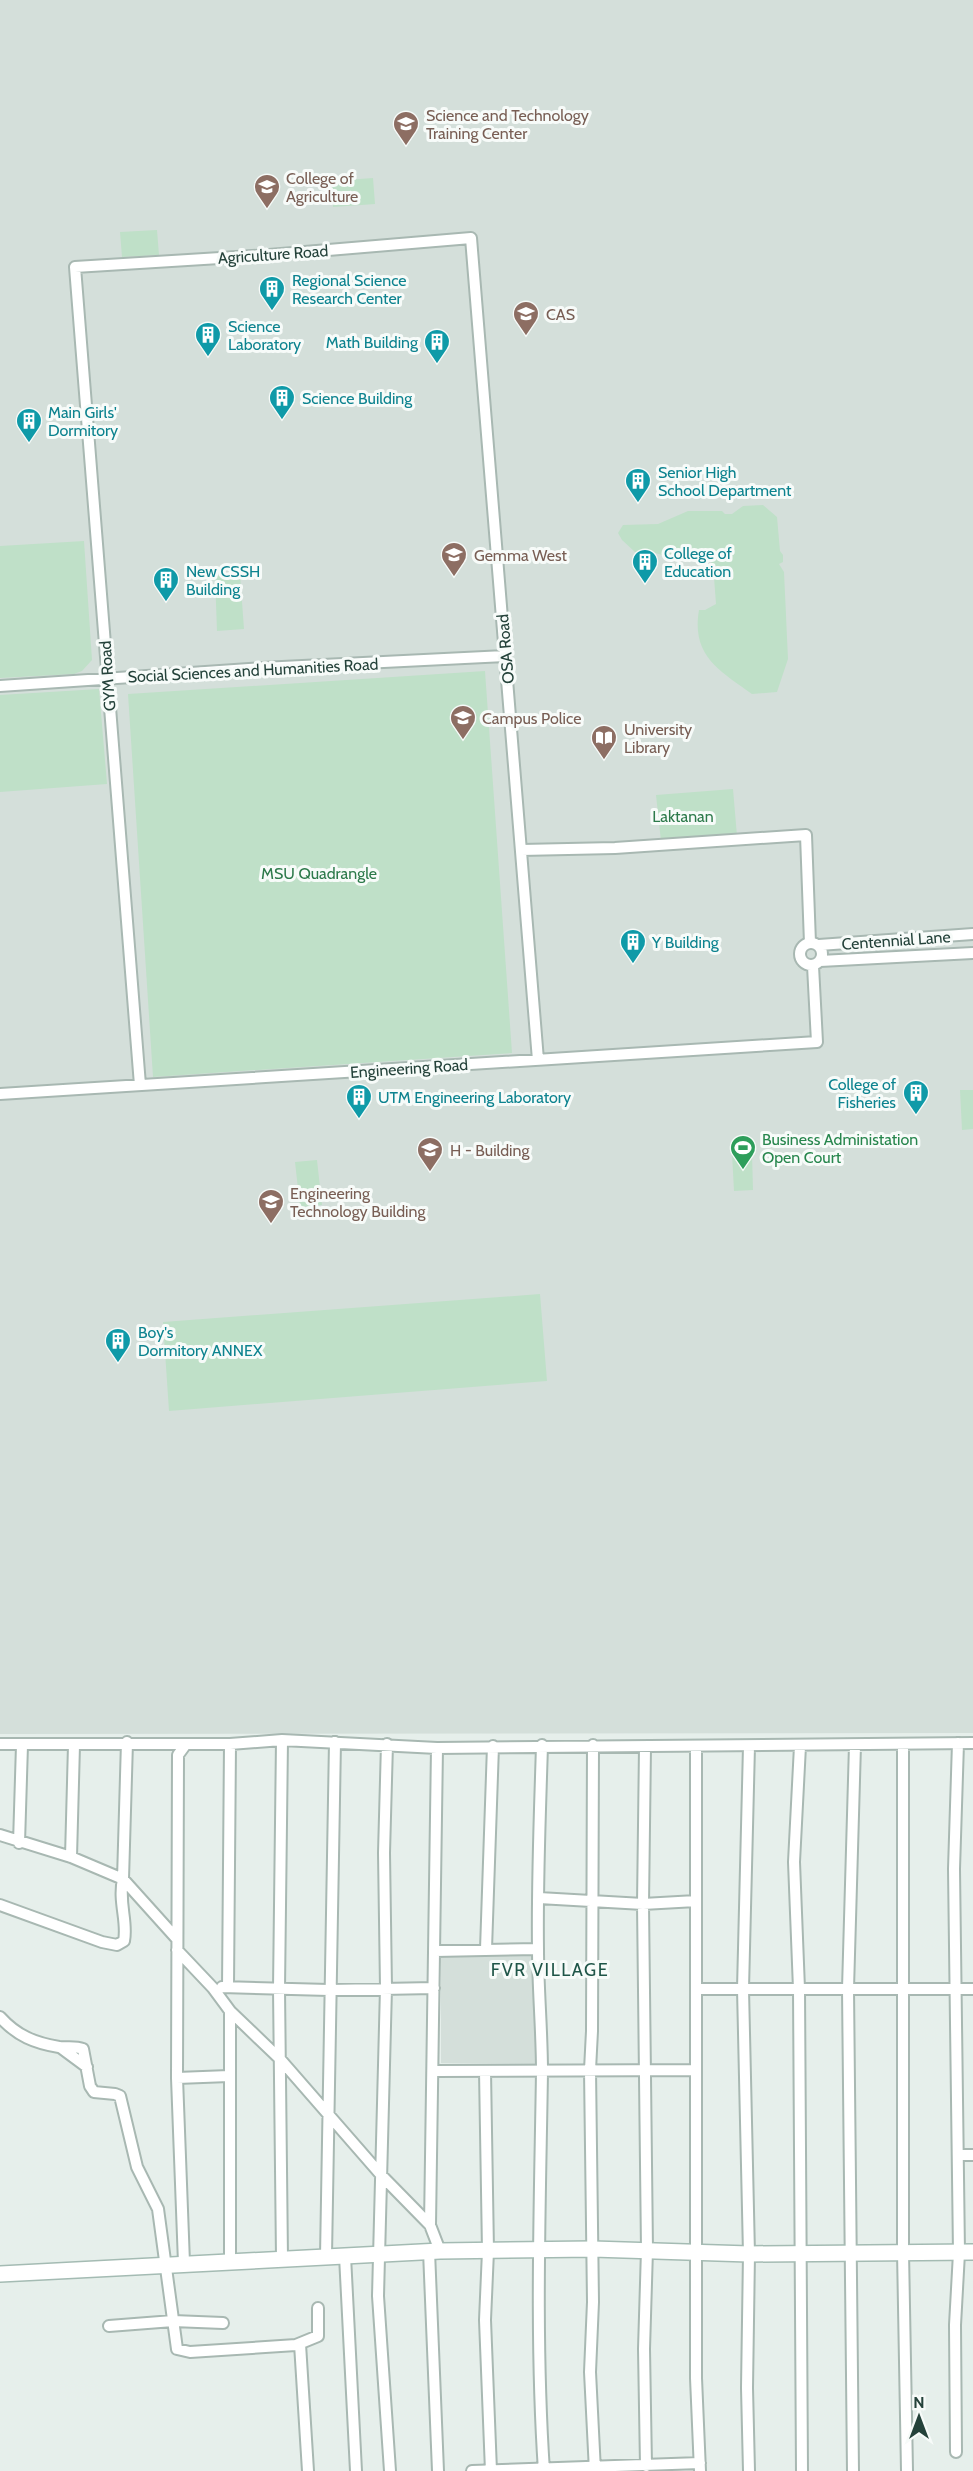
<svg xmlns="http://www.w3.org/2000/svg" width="973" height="2471" font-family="Cabin,sans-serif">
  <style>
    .built { fill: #d4dfda }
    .green { fill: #bfe0c8 }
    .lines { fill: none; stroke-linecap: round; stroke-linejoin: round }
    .street-casing { stroke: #a8b8b2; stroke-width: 14 }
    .secondary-casing { stroke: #a4bbb3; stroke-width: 18 }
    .street { stroke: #fff; stroke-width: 10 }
    .secondary { stroke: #fff; stroke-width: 15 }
    .labels { text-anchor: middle; stroke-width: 6; stroke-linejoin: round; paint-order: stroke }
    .education-label { font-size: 16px; fill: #785e54; stroke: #f7fbf9; text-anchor: start }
    .street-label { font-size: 16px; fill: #24423a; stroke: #f7fbf9 }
    .culture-label { font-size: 16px; fill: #0d838f; stroke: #f7fbf9; text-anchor: start }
    .park-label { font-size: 16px; fill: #2d7a4b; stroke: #f7fbf9 }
    .leisure-label { font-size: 16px; fill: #27864d; stroke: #f7fbf9; text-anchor: start }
    .neighbourhood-label { font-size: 18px; letter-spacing: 1.5px; fill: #1f5548; stroke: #f7fbf9 }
  </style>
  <rect width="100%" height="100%" fill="#e6efeb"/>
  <!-- built -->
  <path class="built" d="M0,0H973V1733L0,1734Z
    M535,1949L536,2064L441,2063V1952Z"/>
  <!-- green -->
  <path class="green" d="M373,178L375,204L333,207L332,181Z
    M157,230L159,255L122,257L120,232Z
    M763,505L777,517L780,551L783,555V562L779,564L784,572L788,659L777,692L752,694C720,671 691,656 699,610H705L716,604L713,564L701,553L662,555L652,552H635L622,540L618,533L623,525L658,524L688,511H722L725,514H732L743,506Z
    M84,541L92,660L82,671L74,674L0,678V546Z
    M240,574L244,629L217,631L215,576Z
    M485,671L512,1053L153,1077L128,694Z
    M99,689L107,784L0,792V695Z
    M733,789L737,836L661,841L656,795Z
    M960,1090H973V1129L962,1130Z
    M752,1152L753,1190L734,1191L732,1153Z
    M317,1160L322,1205L300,1207L295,1162Z
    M540,1294L547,1381L169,1411L163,1322Z"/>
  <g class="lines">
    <defs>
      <path id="street" d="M0,686L262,668L505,656
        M521,850L615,848L806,835L810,943
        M800 954a11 11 0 1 1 22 0a11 11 0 1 1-22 0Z
        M819,945L973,934
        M820,961L973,953
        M140,1085L75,267L269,255L471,238L538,1060
        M0,1094L817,1042L813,966
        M282,1740L279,1989L282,2258
        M0,1744H230L282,1740L437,1748L973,1743
        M387,1744L384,1853L386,1988L378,2296L390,2471
        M903,1744V2252L907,2471
        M542,1745C540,1813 537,1881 538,1949C538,1990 542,2031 542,2072C540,2205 535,2338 544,2471
        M593,1745L592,2031L590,2070L593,2302L590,2372L595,2471
        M800,1746L794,1862L799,1989L802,2471
        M645,1747L643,1904L647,2250L644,2349L646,2466
        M696,1747V2378L700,2471
        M437,1748L430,2225L440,2251
        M0,1835L71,1857L123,1879L177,1939
        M19,1843L22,1745
        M71,1857L74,1745
        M539,1898L643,1904L696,1901
        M0,1905L102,1942L117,1945L124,1941C128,1922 118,1902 123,1879L127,1742
        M486,1949L493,1746
        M177,1950L213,1988L230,2011L280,2059L382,2176L430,2225
        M435,1951L538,1949
        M222,1987L329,1990L434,1988
        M228,1987L230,1744
        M698,1989H973
        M230,2011V2261
        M0,2017C17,2036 35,2043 59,2047C67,2048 75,2046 83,2049L90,2086L94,2092L115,2094L120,2096L137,2167L158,2209L177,2349L190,2352L296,2345L318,2336V2308
        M60,2047L87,2067
        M434,2071L696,2070
        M485,2071L488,2251L485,2320L491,2471
        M177,2078L229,2076
        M958,2155H973
        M429,2251L438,2471
        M326,2256L335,1742
        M345,2256L356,2471
        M184,2263L177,2078L178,1755L186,1744
        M109,2326L173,2321L223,2323
        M300,2344L308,2471
        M956,2452L955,2325L959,2253L954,1869L958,1743
        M472,2471L700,2463
        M749,2471L747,2388L749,2254L743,1989L749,1746
        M853,2471L848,1989L855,1745"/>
      <path id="secondary" d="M0,2274L440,2251L593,2249L749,2254L973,2252"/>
    </defs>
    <!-- street casing -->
    <use href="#street" class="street-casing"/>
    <!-- secondary casing -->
    <use href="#secondary" class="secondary-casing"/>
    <!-- street -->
    <use href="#street" class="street"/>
    <!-- secondary -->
    <use href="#secondary" class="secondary"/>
  </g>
  <!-- icons -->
  <defs>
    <symbol id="university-pin" viewBox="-11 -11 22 30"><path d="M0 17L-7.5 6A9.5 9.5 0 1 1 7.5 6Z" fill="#8d6e63" stroke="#f7fbf9"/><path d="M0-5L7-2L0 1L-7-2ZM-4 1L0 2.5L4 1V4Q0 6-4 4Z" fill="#fff"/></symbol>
    <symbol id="building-pin" viewBox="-11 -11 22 30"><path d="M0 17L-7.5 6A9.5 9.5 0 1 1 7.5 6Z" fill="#0f9aa8" stroke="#f7fbf9"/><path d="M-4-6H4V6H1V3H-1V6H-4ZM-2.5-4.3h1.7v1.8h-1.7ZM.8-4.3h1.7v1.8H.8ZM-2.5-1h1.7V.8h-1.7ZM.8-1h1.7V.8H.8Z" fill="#fff"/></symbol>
    <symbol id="library-pin" viewBox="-11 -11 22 30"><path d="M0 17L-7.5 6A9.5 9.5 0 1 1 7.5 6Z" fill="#8d6e63" stroke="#f7fbf9"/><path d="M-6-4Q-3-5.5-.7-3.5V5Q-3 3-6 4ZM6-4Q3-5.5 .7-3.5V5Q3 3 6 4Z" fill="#fff"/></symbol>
    <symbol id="stadium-pin" viewBox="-11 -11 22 30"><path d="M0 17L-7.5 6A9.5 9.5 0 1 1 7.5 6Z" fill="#2e9e5b" stroke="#f7fbf9"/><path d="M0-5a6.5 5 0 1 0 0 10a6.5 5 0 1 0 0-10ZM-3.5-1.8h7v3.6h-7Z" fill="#fff"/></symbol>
  </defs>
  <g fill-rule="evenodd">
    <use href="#university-pin" x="391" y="109" width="30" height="40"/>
    <use href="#university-pin" x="252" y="172" width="30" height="40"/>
    <use href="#building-pin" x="257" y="274" width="30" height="40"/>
    <use href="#university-pin" x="511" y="299" width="30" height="40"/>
    <use href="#building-pin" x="193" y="320" width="30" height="40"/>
    <use href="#building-pin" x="422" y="327" width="30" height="40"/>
    <use href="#building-pin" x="267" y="383" width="30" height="40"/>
    <use href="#building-pin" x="14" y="406" width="30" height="40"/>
    <use href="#building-pin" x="623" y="466" width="30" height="40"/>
    <use href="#university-pin" x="439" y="540" width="30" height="40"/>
    <use href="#building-pin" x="630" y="547" width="30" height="40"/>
    <use href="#building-pin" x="151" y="565" width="30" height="40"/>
    <use href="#university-pin" x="448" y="703" width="30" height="40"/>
    <use href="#library-pin" x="589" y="723" width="30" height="40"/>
    <use href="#building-pin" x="618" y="927" width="30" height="40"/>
    <use href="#building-pin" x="901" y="1078" width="30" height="40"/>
    <use href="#building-pin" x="344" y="1082" width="30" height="40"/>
    <use href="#stadium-pin" x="728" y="1133" width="30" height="40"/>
    <use href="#university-pin" x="415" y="1135" width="30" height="40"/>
    <use href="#university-pin" x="256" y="1187" width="30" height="40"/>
    <use href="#building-pin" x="103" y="1326" width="30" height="40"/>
  </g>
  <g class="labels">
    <!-- education labels -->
    <g class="education-label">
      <text x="426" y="121">Science and Technology<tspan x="426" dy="18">Training Center</tspan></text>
      <text x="286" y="184">College of<tspan x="286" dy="18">Agriculture</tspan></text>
      <text x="546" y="320">CAS</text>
      <text x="474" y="561">Gemma West</text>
      <text x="482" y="724">Campus Police</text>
      <text x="624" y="735">University<tspan x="624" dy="18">Library</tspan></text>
      <text x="450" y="1156">H - Building</text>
      <text x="290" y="1199">Engineering<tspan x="290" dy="18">Technology Building</tspan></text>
    </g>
    <!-- street labels -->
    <g class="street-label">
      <text transform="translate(273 254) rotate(-4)" y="6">Agriculture Road</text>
      <text transform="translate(505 649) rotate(-95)" y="6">OSA Road</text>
      <text transform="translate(253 670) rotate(-3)" y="6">Social Sciences and Humanities Road</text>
      <text transform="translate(107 676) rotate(-94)" y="6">GYM Road</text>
      <text transform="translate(896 940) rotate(-4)" y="6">Centennial Lane</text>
      <text transform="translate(409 1068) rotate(-4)" y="6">Engineering Road</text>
    </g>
    <!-- culture labels -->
    <g class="culture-label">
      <text x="292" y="286">Regional Science<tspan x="292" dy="18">Research Center</tspan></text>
      <text x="228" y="332">Science<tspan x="228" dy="18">Laboratory</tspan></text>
      <text x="418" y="348" text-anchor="end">Math Building</text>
      <text x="302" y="404">Science Building</text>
      <text x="48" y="418">Main Girls'<tspan x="48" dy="18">Dormitory</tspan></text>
      <text x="658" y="478">Senior High<tspan x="658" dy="18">School Department</tspan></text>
      <text x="664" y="559">College of<tspan x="664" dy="18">Education</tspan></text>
      <text x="186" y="577">New CSSH<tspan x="186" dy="18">Building</tspan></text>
      <text x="652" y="948">Y Building</text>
      <text x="896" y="1090" text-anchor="end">College of<tspan x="896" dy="18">Fisheries</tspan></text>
      <text x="378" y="1103">UTM Engineering Laboratory</text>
      <text x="138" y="1338">Boy's<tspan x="138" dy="18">Dormitory ANNEX</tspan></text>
    </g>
    <!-- park labels -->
    <g class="park-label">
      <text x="683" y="822">Laktanan</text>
      <text x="319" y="879">MSU Quadrangle</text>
    </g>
    <!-- leisure labels -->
    <g class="leisure-label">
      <text x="762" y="1145">Business Administation<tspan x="762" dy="18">Open Court</tspan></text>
    </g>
    <!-- neighbourhood labels -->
    <g class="neighbourhood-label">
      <text x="550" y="1976">FVR VILLAGE</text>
    </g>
  </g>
  <!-- north arrow -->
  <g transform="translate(919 2417)" stroke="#f7fbf9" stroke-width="4.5" paint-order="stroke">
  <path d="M0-4.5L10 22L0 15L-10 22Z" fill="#24423a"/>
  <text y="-9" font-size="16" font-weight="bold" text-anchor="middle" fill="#24423a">N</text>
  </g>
</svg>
